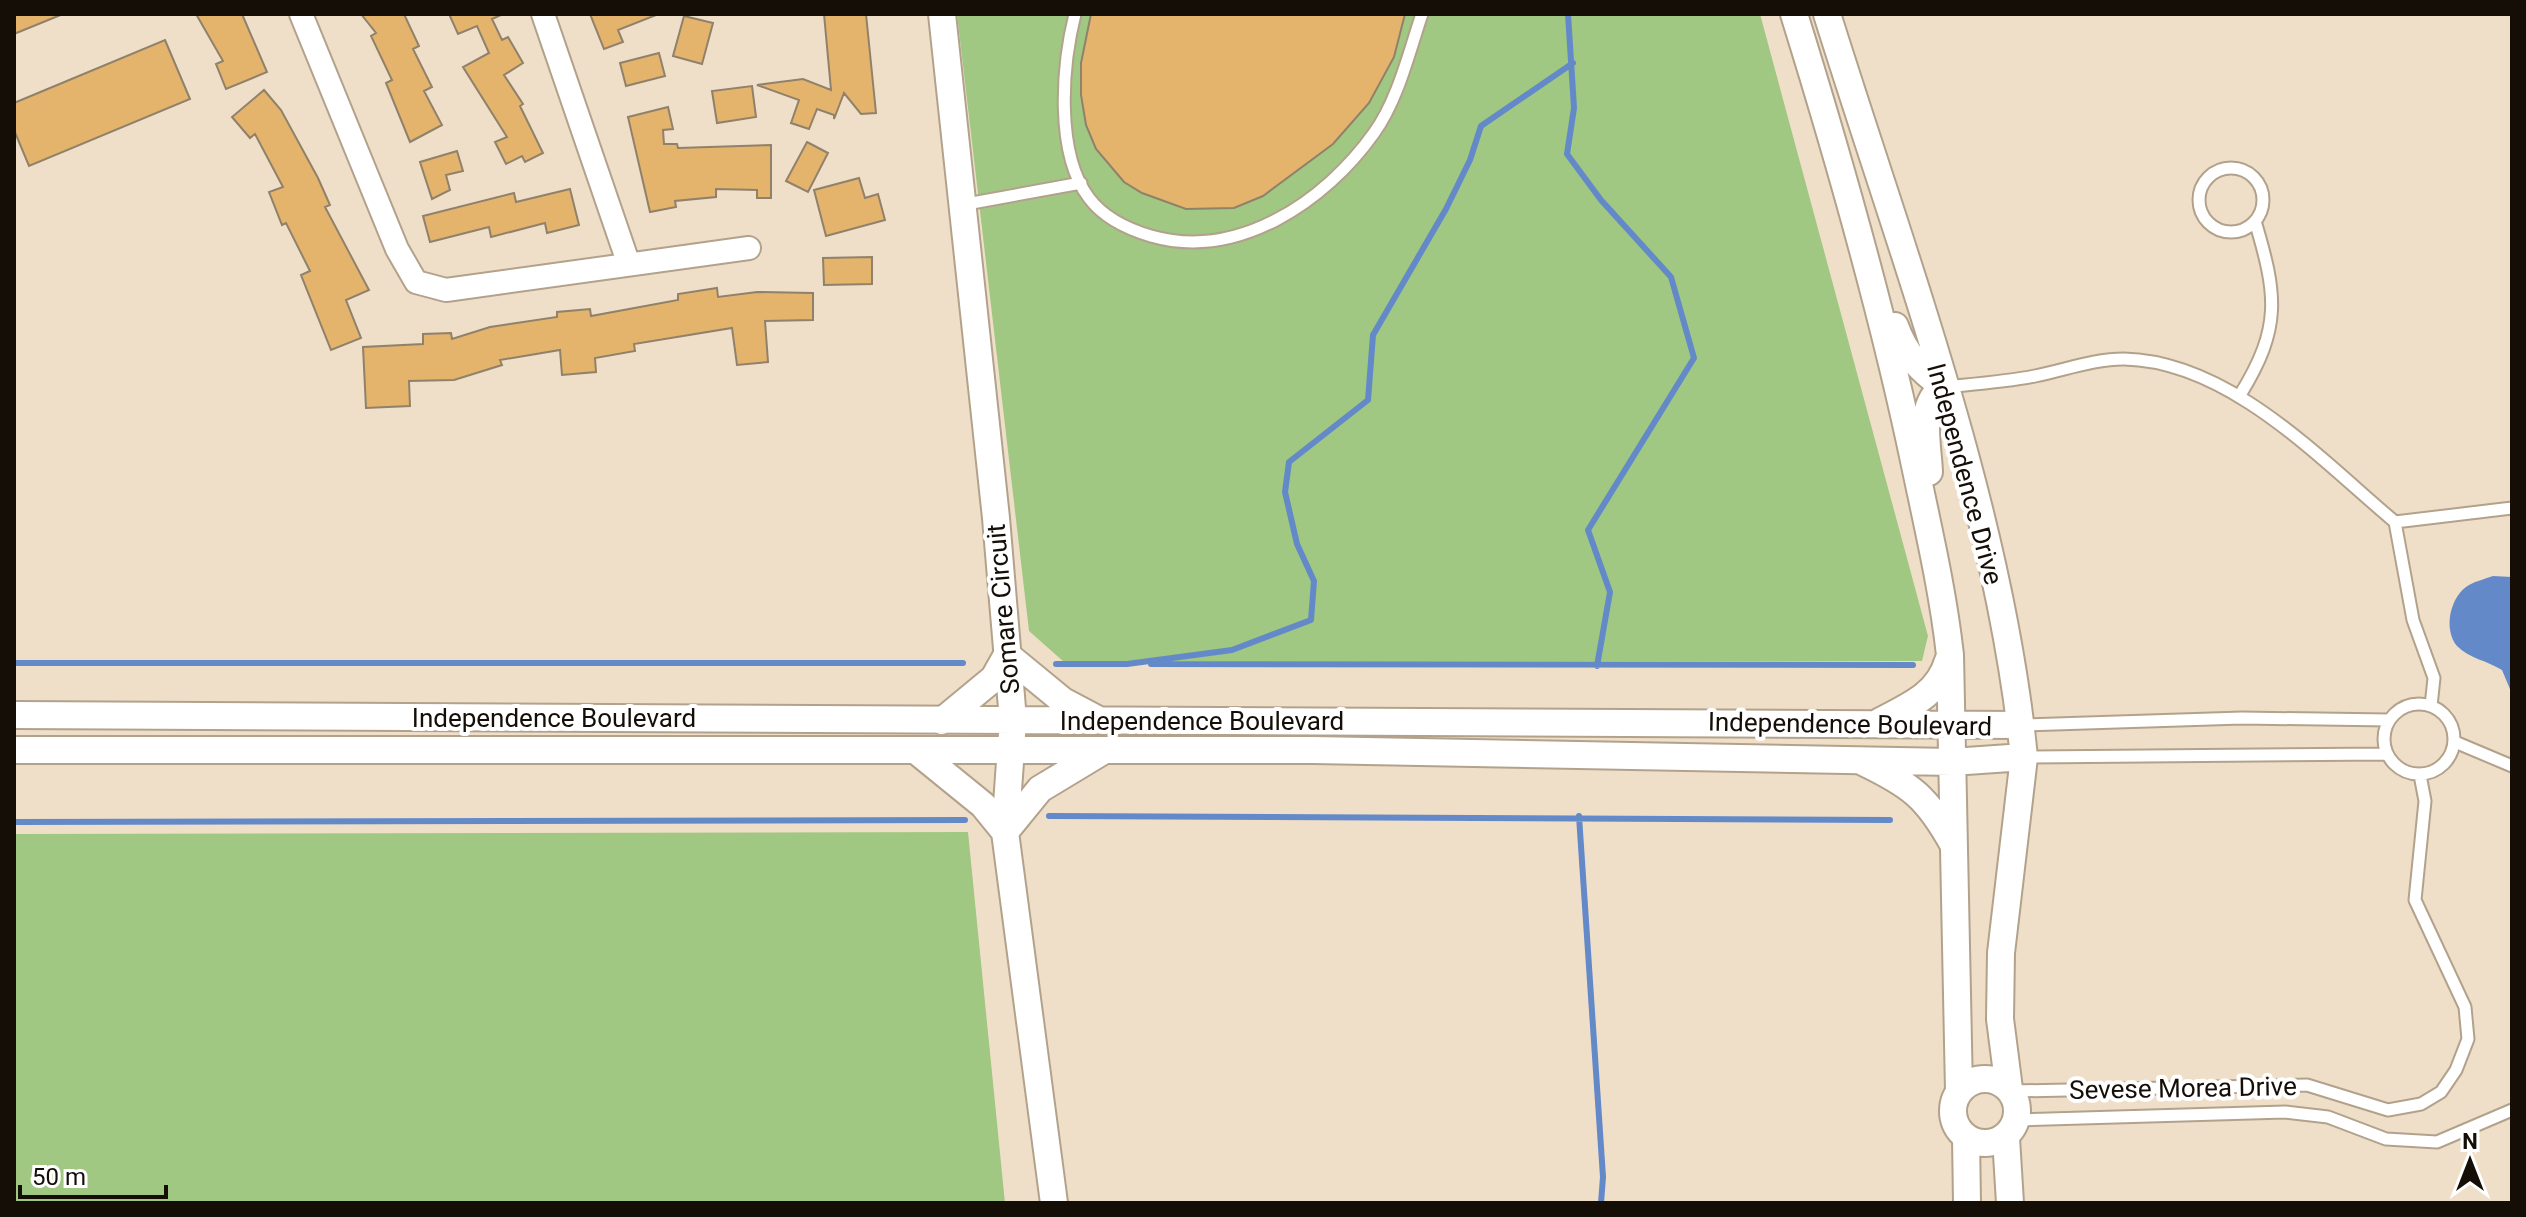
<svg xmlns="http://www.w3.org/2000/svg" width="2526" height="1217" font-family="Roboto,sans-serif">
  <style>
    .green { fill: #a0c882 }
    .water { fill: #6489c9 }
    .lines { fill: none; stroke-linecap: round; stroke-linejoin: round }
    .stream { stroke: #6489c9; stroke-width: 6 }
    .building { fill: #e4b36c; stroke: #90816b; stroke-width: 2 }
    .service-casing { stroke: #b2a28c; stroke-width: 15 }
    .minor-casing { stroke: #b2a28c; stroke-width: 26 }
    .tertiary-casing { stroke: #b2a28c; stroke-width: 30 }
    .service { stroke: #fff; stroke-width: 11 }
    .minor { stroke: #fff; stroke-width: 22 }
    .tertiary { stroke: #fff; stroke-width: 26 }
    .labels { text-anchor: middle; stroke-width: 8; stroke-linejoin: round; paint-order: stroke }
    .street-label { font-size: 26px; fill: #140e07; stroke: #fff }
  </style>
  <rect width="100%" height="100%" fill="#f0dfc8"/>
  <!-- green -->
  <path class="green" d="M957,14H1760L1928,636L1922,661L1064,662L1029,631Z
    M968,832L1005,1203H14V834Z"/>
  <!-- water -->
  <path class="water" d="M2493,576L2512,577V694L2502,670C2488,661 2468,658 2457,646C2443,629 2450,596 2469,585C2476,581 2485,579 2493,576Z"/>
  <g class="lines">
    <!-- stream -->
    <path class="stream" d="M1568,14L1574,108L1567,154L1601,200L1671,277L1694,358L1588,530L1610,592L1597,666
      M14,663H963
      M1056,664H1128
      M1127,664L1232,650L1311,620L1314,581L1297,544L1285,492L1289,462L1368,400L1373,335L1446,209L1470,160L1481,126L1573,63
      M1151,664L1913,665
      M1049,816L1890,820
      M1579,816L1603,1177L1601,1203
      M14,822L965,820"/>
  </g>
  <!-- building -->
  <path class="building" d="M14,14H63L14,34Z
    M196,14H242L267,72L226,89L216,64L223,61Z
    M361,14H404L419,46L413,49L432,87L424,91L442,125L410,142L386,83L392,80L371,36L376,33Z
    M449,14H503L492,19L502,40L508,37L523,63L504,75L523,104L520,106L543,153L525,162L522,156L506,164L495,142L507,137L463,67L489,53L477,26L458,34Z
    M590,14H656V15L618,30L623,42L604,49Z
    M824,14H866L876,113L861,114L844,93L834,119V115L817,109L809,129L791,123L799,100L757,85L803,79L831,90Z
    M1091,14H1405L1394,57L1369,103L1333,144L1263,196L1234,208L1186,209L1142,193L1124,182L1096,149L1086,125L1081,95V63Z
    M684,16L713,23L702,64L673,56Z
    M165,40L190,99L29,166L14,130V103Z
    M659,53L665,76L626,86L620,63Z
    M752,86L756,117L717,123L712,91Z
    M264,90L281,110L318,178L330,205L325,207L369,290L346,300L361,338L331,350L301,275L310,271L286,223L282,225L269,192L283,187L255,134L250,138L232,117Z
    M668,107L673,129L663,130L664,144H677L678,148L771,145V198H757V190L716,189V197L675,201L676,207L650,212L628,117Z
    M807,142L828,153L808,192L786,181Z
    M457,151L463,171L446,175L450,190L432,199L420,162Z
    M859,178L865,198L878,194L885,220L826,236L814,190Z
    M570,189L579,225L547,233L545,223L491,237L489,227L430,242L423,216L514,193L516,202Z
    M872,257V284L824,285L823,258Z
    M717,288L718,297L757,292L813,293V320L765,321L768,362L737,365L732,328L634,344L635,351L595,358L596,372L562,375L560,350L500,360L502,365L454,380L409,381L410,406L366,408L363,347L423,344V334L451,333L452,339L490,327L557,317V312L590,309L591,316L678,300V294Z"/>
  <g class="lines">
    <defs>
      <path id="service" d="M1075,14C1062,66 1055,153 1089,198C1104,218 1127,229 1151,236C1237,261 1325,202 1374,133C1398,100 1409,52 1422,14
        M2199 200a32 32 0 1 1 64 0a32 32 0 1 1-64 0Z
        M961,205L1081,183
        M1944,387C1974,384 2005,382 2035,376C2065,370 2094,359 2124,359C2229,361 2320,459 2395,522L2512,508
        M2240,395C2282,327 2277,295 2255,221
        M2395,522L2413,620L2434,678L2431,706
        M2384 739a35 35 0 1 1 70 0a35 35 0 1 1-70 0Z
        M2022,725L2242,718L2389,720
        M2455,742L2512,766
        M2024,757L2387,754
        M2014,1091L2307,1085L2388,1110L2421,1104L2441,1092L2456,1070L2468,1039L2465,1007L2415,900L2425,801L2420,775
        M2016,1120L2285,1112L2328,1117L2386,1139L2437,1142L2512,1110"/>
      <path id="minor" d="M301,14L397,249L416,282L446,290L749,248
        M543,14L628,262"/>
      <path id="tertiary" d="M942,14L996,518L1013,720L1005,832L1054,1203
        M1794,14C1841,165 1884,316 1916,470C1929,532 1943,592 1950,655L1959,1091
        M1827,14C1902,254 1999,507 2024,757L2001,953L2000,1019L2009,1089
        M1895,326C1905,354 1920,370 1944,387
        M1929,472C1928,444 1917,404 1944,387
        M1007,655L1063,701L1097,719
        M14,715L2021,725
        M942,721L994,678L1007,655
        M1879,722C1909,706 1938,695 1948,661
        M14,750H1313L1952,762L2024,757
        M919,753L983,805L1005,832
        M1863,762C1911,785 1927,797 1953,844
        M1005,832L1040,789L1103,751
        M1953 1111a32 32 0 1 1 64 0a32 32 0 1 1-64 0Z
        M1966,1137L1967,1203
        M2006,1138L2010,1203"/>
    </defs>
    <!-- service casing -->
    <use href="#service" class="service-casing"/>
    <!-- minor casing -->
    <use href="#minor" class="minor-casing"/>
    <!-- tertiary casing -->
    <use href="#tertiary" class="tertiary-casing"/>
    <!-- service -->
    <use href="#service" class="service"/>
    <!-- minor -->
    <use href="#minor" class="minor"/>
    <!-- tertiary -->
    <use href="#tertiary" class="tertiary"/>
  </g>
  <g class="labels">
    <!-- street labels -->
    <g class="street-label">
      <text transform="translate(1965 474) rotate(75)" y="9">Independence Drive</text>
      <text transform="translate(1003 609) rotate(-95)" y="9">Somare Circuit</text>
      <text x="554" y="727">Independence Boulevard</text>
      <text x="1202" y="730">Independence Boulevard</text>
      <text transform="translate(1850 724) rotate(1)" y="9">Independence Boulevard</text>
      <text transform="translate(2183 1088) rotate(-1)" y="9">Sevese Morea Drive</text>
    </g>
  </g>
  <!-- border -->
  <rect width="2526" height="1217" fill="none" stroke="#140e07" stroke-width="32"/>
  <!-- north arrow -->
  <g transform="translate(2470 1161)" stroke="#ffffff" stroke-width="6" paint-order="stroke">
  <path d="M0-6L14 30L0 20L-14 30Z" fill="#140e07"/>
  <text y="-12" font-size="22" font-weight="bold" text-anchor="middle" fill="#140e07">N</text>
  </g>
  <!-- scale -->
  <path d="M20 1185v12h146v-12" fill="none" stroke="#140e07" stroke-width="4"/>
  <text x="32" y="1185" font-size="24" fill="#140e07" stroke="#ffffff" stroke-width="6" paint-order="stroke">50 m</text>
</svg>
